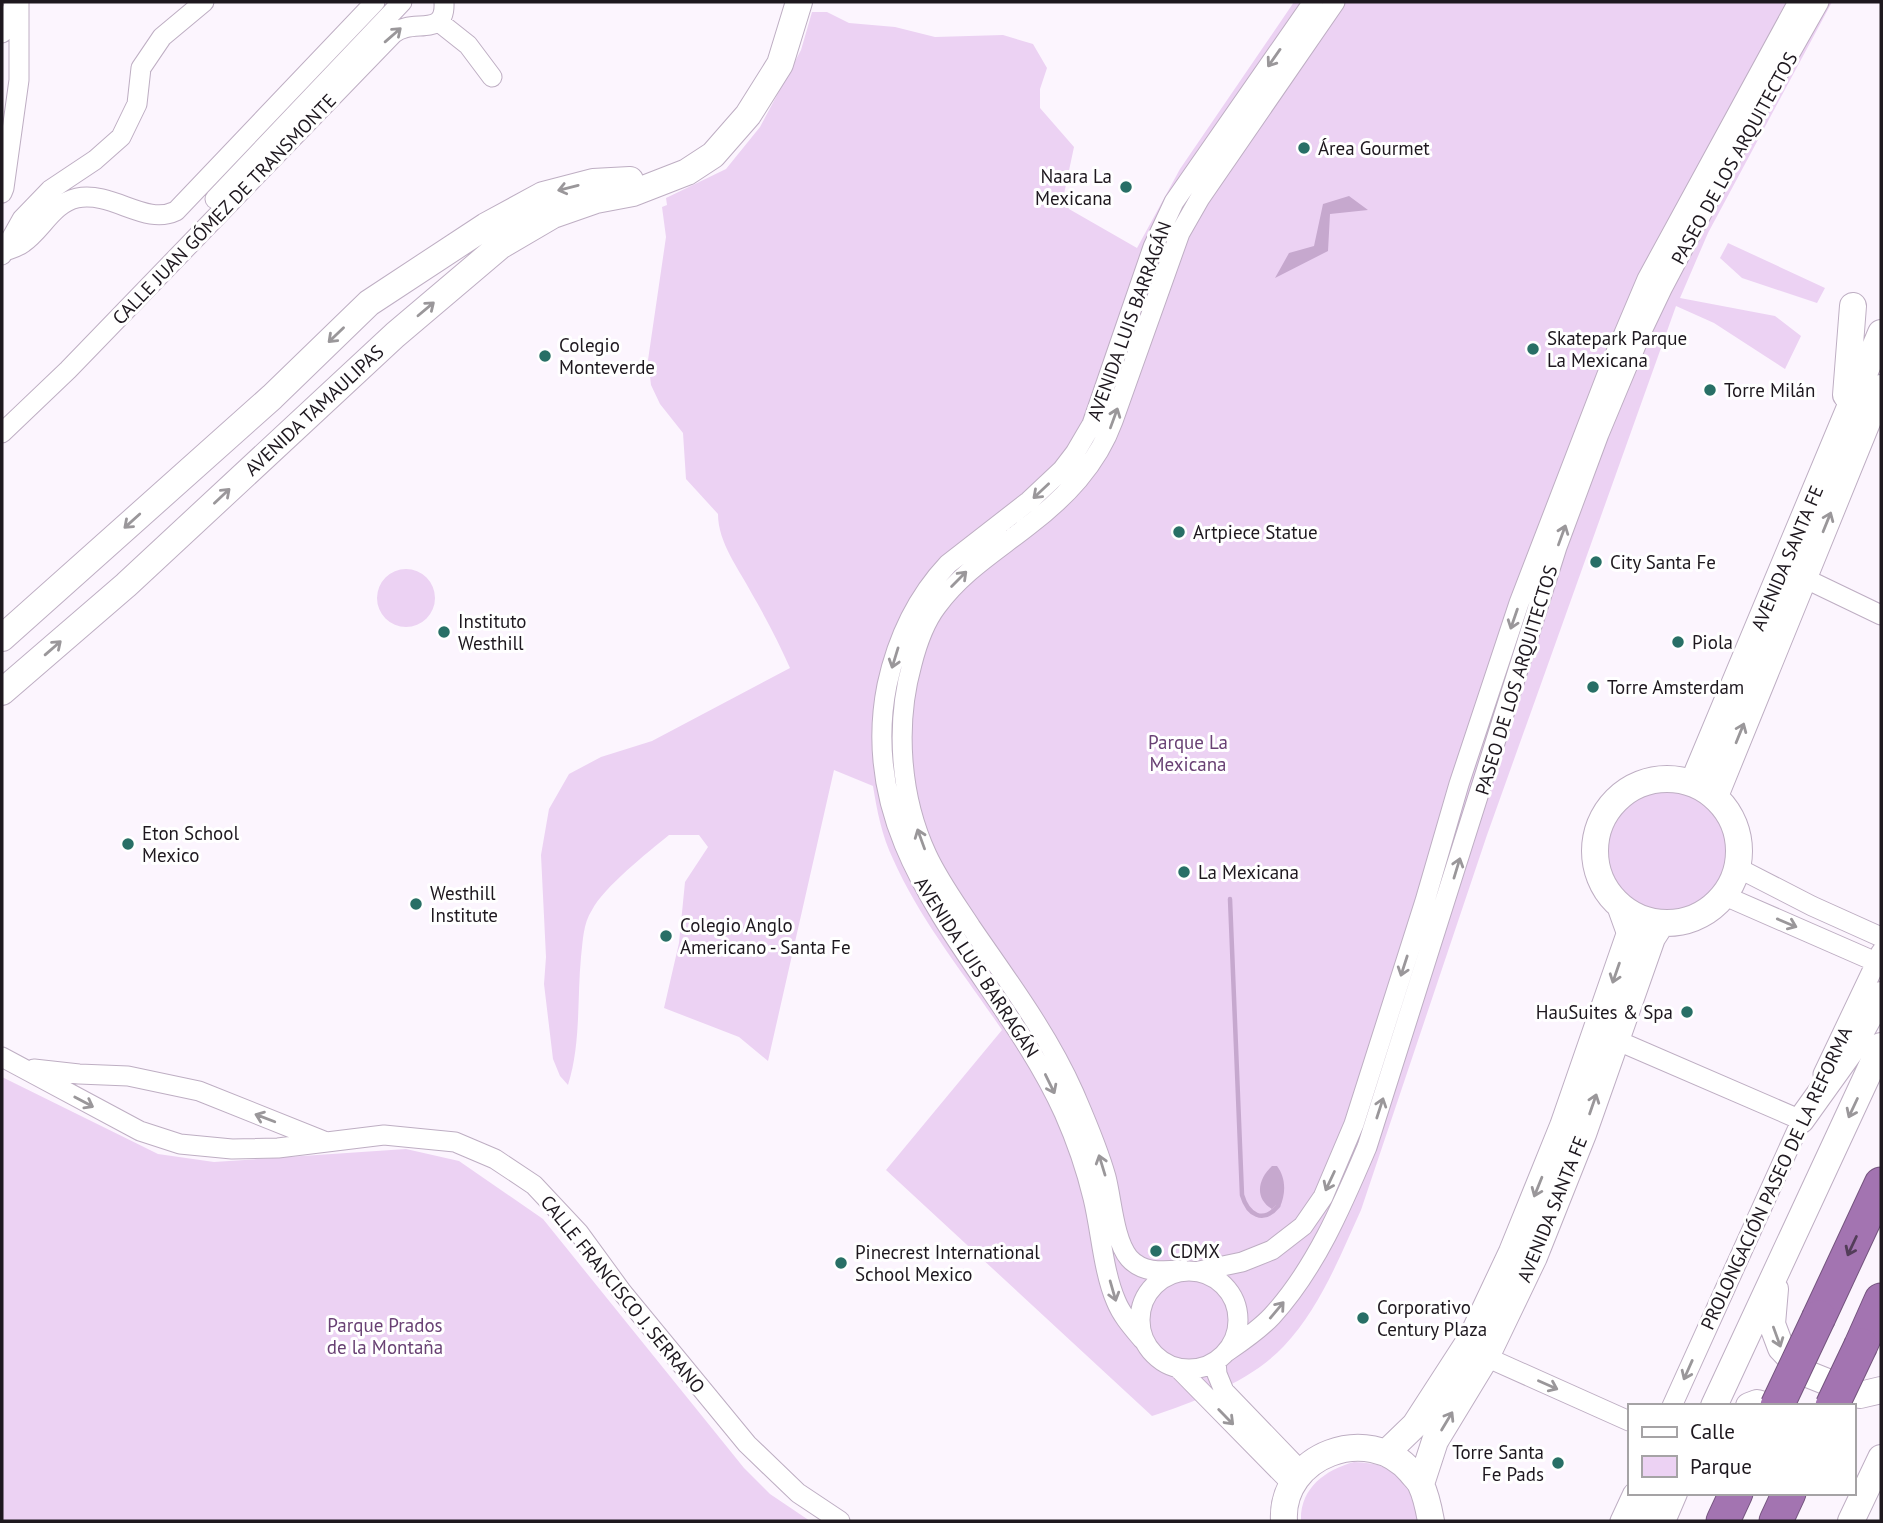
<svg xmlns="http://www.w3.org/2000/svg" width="1883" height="1523" font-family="'PT Sans',sans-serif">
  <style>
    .green { fill: #ecd2f3 }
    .water { fill: #c6a8ce }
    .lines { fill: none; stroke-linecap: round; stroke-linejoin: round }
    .stream { stroke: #c6a8ce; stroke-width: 4.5 }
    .street-casing { stroke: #beaec3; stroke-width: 21 }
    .secondary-casing { stroke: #beaec3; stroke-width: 28 }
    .highway-casing { stroke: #74547e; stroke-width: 35 }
    .street { stroke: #fff; stroke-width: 19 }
    .secondary { stroke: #fff; stroke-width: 26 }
    .highway { stroke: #a374b1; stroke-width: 33 }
    .highway-bridge-casing { stroke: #74547e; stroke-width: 35; stroke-linecap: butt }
    .highway-bridge { stroke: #a374b1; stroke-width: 33 }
    .oneway { stroke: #9a979a }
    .oneway2 { stroke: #533d59 }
    .poi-dot { fill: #286f66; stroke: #fff; stroke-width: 2.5 }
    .labels { text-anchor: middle; stroke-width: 6; stroke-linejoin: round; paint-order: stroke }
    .poi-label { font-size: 19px; fill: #1e181f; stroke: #fff; text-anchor: start }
    .street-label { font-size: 19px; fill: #1e181f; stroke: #fff }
    .park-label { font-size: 19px; fill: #694174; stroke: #fff }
  </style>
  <rect width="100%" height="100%" fill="#fcf5fe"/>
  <!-- green -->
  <path class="green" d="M1294,2H1832L1708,233L1680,298L1775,316L1801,336L1785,369L1714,323L1676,306L1487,835L1361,1210C1340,1256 1320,1308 1284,1346C1250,1382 1198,1400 1152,1416L886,1170L1002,1030C965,975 920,920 893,859C882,836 877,811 873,786L834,770L768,1061L739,1037L664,1008L679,943L685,882L708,847L699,835H669C648,852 604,887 592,910C583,924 583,940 581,957C577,999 581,1044 568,1085L560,1076L553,1059L544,984L546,957L541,855L549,809L569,774L601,757L652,741L790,668C779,643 766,618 752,594C739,569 718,543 718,514L686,479L683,433L660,404L651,385L648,360L666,237L662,207L667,205L666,198L726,169L760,127L801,50L812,12H827L849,23L895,27L935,37L1003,35L1033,44L1047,68L1040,89V108L1074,147L1064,194L1069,209L1137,248L1180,169Z
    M1728,243L1825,288L1817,303L1742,278L1720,258Z
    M377 598a29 29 0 1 1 58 0a29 29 0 1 1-58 0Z
    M1608 851a59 59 0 1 1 118 0a59 59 0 1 1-118 0Z
    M2,1077L158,1154L214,1162L406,1149L459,1161L543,1219L744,1468L770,1494L810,1521H2Z
    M1354,1462C1402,1464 1406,1480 1420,1521H1301C1300,1488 1325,1470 1354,1462Z"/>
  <!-- water -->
  <path class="water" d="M1349,196L1368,210L1330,214L1328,251L1275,278L1289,253L1314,246L1323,204Z
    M1272,1166H1277C1286,1178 1286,1193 1280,1207L1276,1205L1272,1209C1254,1198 1258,1179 1272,1166Z"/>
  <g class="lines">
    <!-- stream -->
    <path class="stream" d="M1230,899L1242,1195C1248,1215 1263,1224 1278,1206"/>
    <defs>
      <path id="street" d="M439,22L468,45L492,77
        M2,33L15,3
        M2,193L4,188L19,80V2
        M215,199L402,2
        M3,252C10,249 18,247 23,243C42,230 53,203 77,198C113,191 145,226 176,211L375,2
        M2,255L22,219L50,190L95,160L121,137L137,104L141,68L162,37L204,2
        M2,433L68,370L393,34C412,17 446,39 444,2
        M1804,578L1881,615
        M1738,868L1812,906L1881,937
        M1725,896L1876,962
        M1616,1040L1801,1120
        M2,1057L140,1131L180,1144L232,1149L278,1148L384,1135L455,1142L495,1159L534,1185L579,1233L622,1292L747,1444L798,1493L840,1521
        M34,1069L79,1074L128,1076L199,1091L324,1141
        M1823,1074L1881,952
        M1183,1270C1164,1271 1143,1274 1129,1258C1114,1240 1112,1200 1106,1177C1098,1148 1086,1121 1074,1093C1048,1034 1008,981 971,927C956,904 939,881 927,855C900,797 895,725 912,664C917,644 924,623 937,606C962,572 995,552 1028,526C1065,498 1097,465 1113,421L1180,233L1200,198L1335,2
        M1140 1320a49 49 0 1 1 98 0a49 49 0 1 1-98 0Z
        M1199,1271L1242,1262L1272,1250L1303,1226L1323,1197L1354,1124L1425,901L1459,784L1519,603L1611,364L1647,279L1798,2
        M1143,1340C1133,1328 1122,1316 1116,1301C1103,1271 1101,1231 1093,1198C1086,1169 1076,1140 1064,1113C999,969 852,859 887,685C897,639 916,598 948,564L1029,501L1062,470L1075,453L1092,424L1153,247L1174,202L1313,2
        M1225,1353C1241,1342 1258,1331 1272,1316C1315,1269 1342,1206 1367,1147L1557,547L1599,434L1642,331L1663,287L1738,145L1819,2
        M1486,1357L1629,1421
        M1216,1361L1217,1374L1224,1391L1302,1472
        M1178,1368L1292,1484
        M1672,1406L1807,1108
        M1620,1521L1633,1493"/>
      <path id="secondary" d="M1846,395L1853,306
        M2,638L272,397L369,303L486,226L543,195L593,182L630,180
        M2,692L126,585L395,335L500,246L553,215L596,200L633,193L687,172L713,155L748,115L780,64L799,2
        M1595 851a72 72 0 1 1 144 0a72 72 0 1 1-144 0Z
        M1693,783L1881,333
        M1715,796L1881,388
        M1801,1120L1849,1053L1881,995
        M1775,1289L1772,1324L1781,1348L1805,1373L1860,1395L1881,1390
        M1714,1406L1881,1046
        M1749,1406L1757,1403L1768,1406
        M1386,1453L1415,1425L1472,1337L1512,1252L1563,1126L1630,933L1621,908
        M1421,1484L1435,1441L1486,1357L1534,1257L1583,1134L1652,938L1661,924
        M1284,1521C1280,1455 1369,1422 1411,1472C1414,1476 1419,1480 1421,1485C1426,1495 1429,1510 1431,1521
        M1640,1521L1647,1493
        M1662,1521L1674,1493
        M1851,1521L1881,1458"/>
      <path id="highway" d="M1819,1317L1881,1184
        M1861,1345L1881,1300
        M1723,1521L1736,1493
        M1776,1521L1789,1493"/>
    </defs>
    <!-- street casing -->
    <use href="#street" class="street-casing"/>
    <!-- secondary casing -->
    <use href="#secondary" class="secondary-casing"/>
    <!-- highway casing -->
    <use href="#highway" class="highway-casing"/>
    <!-- street -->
    <use href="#street" class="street"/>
    <!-- secondary -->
    <use href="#secondary" class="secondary"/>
    <!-- highway -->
    <use href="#highway" class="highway"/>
    <defs>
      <path id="highway-bridge" d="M1777,1406L1819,1317
        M1832,1406L1861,1345"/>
    </defs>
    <!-- highway-bridge casing -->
    <use href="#highway-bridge" class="highway-bridge-casing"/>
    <!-- highway-bridge -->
    <use href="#highway-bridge" class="highway-bridge"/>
  </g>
  <!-- one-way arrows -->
  <defs><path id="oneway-shaft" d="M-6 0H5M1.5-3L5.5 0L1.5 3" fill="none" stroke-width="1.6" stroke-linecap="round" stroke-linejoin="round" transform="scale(1.75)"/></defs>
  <g class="oneway">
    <use href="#oneway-shaft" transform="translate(393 35) rotate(-41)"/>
    <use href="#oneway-shaft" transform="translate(1274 58) rotate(125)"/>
    <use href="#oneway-shaft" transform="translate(568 188) rotate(166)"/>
    <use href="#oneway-shaft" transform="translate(426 309) rotate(-40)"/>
    <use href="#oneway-shaft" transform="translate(336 335) rotate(136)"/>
    <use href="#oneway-shaft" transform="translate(1114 418) rotate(-70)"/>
    <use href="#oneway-shaft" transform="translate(1041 491) rotate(137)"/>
    <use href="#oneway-shaft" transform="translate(222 496) rotate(-43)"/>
    <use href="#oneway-shaft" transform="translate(132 521) rotate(138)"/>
    <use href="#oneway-shaft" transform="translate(1827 522) rotate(-68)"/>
    <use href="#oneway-shaft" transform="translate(1562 535) rotate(-70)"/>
    <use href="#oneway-shaft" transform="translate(959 579) rotate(-45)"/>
    <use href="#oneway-shaft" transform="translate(1514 619) rotate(109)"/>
    <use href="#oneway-shaft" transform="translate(53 648) rotate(-41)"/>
    <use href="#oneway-shaft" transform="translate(895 658) rotate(107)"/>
    <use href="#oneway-shaft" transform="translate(1740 733) rotate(-68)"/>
    <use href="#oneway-shaft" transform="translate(921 839) rotate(-110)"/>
    <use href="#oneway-shaft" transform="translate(1457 868) rotate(-73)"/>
    <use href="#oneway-shaft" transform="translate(1787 923) rotate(23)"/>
    <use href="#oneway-shaft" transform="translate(1404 966) rotate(108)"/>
    <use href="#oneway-shaft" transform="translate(1616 973) rotate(109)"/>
    <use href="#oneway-shaft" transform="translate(1050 1084) rotate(64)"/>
    <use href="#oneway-shaft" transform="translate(84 1102) rotate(28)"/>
    <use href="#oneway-shaft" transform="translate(1593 1104) rotate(-71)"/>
    <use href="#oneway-shaft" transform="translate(1380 1108) rotate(-72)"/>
    <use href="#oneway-shaft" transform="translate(1853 1108) rotate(115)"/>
    <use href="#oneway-shaft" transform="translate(265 1118) rotate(-159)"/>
    <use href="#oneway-shaft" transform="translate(1102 1165) rotate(-107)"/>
    <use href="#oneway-shaft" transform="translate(1330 1181) rotate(115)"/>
    <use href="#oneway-shaft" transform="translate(1538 1187) rotate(112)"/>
    <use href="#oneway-shaft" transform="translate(1113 1291) rotate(74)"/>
    <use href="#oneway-shaft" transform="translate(1277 1310) rotate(-50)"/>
    <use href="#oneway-shaft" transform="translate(1777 1337) rotate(70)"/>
    <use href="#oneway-shaft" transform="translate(1688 1370) rotate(114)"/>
    <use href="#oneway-shaft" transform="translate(1548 1385) rotate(24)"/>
    <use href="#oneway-shaft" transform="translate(1226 1417) rotate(46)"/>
    <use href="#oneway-shaft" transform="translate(1447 1421) rotate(-59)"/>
  </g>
  <use class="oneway2" href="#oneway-shaft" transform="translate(1852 1246) rotate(115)"/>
  <!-- markers -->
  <g class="poi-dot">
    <circle cx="1304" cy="148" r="7"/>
    <circle cx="1126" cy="187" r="7"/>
    <circle cx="1533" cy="349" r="7"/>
    <circle cx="545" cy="356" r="7"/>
    <circle cx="1710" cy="390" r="7"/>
    <circle cx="1179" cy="532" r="7"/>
    <circle cx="1596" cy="562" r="7"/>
    <circle cx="444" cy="632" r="7"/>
    <circle cx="1678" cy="642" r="7"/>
    <circle cx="1593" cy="687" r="7"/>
    <circle cx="128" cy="844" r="7"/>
    <circle cx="1184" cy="872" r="7"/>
    <circle cx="416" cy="904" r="7"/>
    <circle cx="666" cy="936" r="7"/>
    <circle cx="1687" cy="1012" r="7"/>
    <circle cx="1156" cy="1251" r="7"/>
    <circle cx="841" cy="1263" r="7"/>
    <circle cx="1363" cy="1318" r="7"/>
    <circle cx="1558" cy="1463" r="7"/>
  </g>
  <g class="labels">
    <!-- poi labels -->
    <g class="poi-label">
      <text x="1318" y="155">Área Gourmet</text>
      <text x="1112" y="183" text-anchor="end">Naara La<tspan x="1112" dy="22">Mexicana</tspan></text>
      <text x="1547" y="345">Skatepark Parque<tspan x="1547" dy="22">La Mexicana</tspan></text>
      <text x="559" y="352">Colegio<tspan x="559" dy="22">Monteverde</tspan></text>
      <text x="1724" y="397">Torre Milán</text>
      <text x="1193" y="539">Artpiece Statue</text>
      <text x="1610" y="569">City Santa Fe</text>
      <text x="458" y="628">Instituto<tspan x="458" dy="22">Westhill</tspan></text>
      <text x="1692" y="649">Piola</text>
      <text x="1607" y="694">Torre Amsterdam</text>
      <text x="142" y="840">Eton School<tspan x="142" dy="22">Mexico</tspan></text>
      <text x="1198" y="879">La Mexicana</text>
      <text x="430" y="900">Westhill<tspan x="430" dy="22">Institute</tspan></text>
      <text x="680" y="932">Colegio Anglo<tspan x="680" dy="22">Americano - Santa Fe</tspan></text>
      <text x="1673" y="1019" text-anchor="end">HauSuites &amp; Spa</text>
      <text x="1170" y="1258">CDMX</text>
      <text x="855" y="1259">Pinecrest International<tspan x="855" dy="22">School Mexico</tspan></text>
      <text x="1377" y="1314">Corporativo<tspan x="1377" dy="22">Century Plaza</tspan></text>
      <text x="1544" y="1459" text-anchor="end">Torre Santa<tspan x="1544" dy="22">Fe Pads</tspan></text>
    </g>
    <!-- street labels -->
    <g class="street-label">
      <text transform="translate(1734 158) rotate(-61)" y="7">PASEO DE LOS ARQUITECTOS</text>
      <text transform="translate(224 209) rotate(-46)" y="7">CALLE JUAN GÓMEZ DE TRANSMONTE</text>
      <text transform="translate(1129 321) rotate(-70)" y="7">AVENIDA LUIS BARRAGÁN</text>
      <text transform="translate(314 410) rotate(-43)" y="7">AVENIDA TAMAULIPAS</text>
      <text transform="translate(1787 558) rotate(-67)" y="7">AVENIDA SANTA FE</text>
      <text transform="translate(1516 680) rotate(-73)" y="7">PASEO DE LOS ARQUITECTOS</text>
      <text transform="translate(977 967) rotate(57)" y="7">AVENIDA LUIS BARRAGÁN</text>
      <text transform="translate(1776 1178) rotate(-65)" y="7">PROLONGACIÓN PASEO DE LA REFORMA</text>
      <text transform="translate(1552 1209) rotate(-68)" y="7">AVENIDA SANTA FE</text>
      <text transform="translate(623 1294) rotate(51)" y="7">CALLE FRANCISCO J. SERRANO</text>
    </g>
    <!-- park labels -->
    <g class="park-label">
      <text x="1188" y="749">Parque La<tspan x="1188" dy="22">Mexicana</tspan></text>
      <text x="385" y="1332">Parque Prados<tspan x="385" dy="22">de la Montaña</tspan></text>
    </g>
  </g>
  <!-- border -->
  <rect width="1883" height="1523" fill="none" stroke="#1e181f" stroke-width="7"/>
  <!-- legend -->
  <rect x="1628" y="1404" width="228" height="91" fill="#ffffff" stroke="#a5a3a5" stroke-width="2"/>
  <rect x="1642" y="1427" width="35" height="10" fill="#ffffff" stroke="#a5a3a5" stroke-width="2"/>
  <text x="1690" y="1439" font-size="21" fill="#1e181f">Calle</text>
  <rect x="1642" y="1456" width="35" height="21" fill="#ecd2f3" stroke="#a5a3a5" stroke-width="2"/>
  <text x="1690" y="1474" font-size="21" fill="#1e181f">Parque</text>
</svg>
